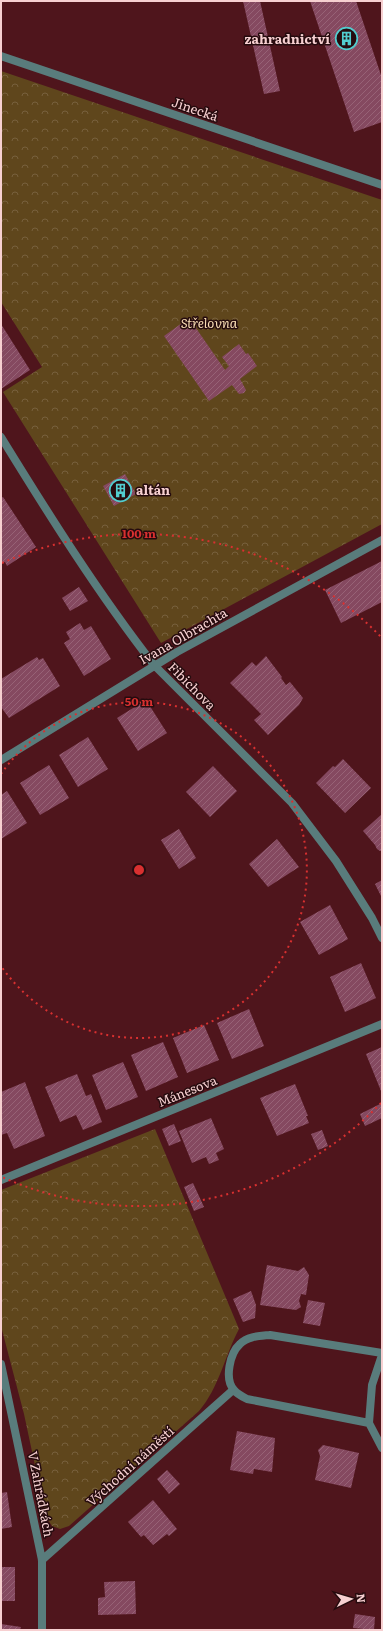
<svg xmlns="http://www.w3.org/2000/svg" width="383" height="1631" font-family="Literata,serif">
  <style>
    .forest { fill: url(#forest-crowns) }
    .building { fill: url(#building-hatch) }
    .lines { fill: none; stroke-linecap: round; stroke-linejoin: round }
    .minor { stroke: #597c7c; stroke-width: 8 }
    .tertiary { stroke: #597c7c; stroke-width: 8 }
    .ring { fill: none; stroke: #d83030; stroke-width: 2; stroke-dasharray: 2 4 }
    .labels { text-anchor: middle; stroke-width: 3; stroke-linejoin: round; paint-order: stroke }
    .poi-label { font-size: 13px; font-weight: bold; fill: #f7d0d1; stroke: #250b0e; text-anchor: end }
    .street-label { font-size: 13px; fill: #f7d0d1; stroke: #250b0e }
    .park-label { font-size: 13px; font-style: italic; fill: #fadeb5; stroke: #250b0e }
    .centre { fill: #d83030; stroke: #250b0e; stroke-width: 2 }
    .ring-label { font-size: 12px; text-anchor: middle; font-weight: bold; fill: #d83030; stroke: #250b0e; stroke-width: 3; stroke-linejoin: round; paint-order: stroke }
  </style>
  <defs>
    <pattern id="forest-crowns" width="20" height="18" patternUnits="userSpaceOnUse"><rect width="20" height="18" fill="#5f461c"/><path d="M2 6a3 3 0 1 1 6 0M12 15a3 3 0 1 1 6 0" fill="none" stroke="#77603c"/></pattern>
    <pattern id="building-hatch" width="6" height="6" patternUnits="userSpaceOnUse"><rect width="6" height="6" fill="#854960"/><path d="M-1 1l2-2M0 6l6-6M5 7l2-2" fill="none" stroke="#976276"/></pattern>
  </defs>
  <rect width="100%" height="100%" fill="#4f151c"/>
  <!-- forest -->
  <path class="forest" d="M1,71L382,200V524L161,643L3,392L42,367L1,302Z
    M155,1129L239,1329C225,1355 219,1388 199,1411L69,1526L60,1529L52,1526L46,1517L24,1414L1,1326V1190Z"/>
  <!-- building -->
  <path class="building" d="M243,1H260L280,91L264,94Z
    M310,1H356L382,78V122L354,132Z
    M189,318L225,370L229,366L222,357L239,344L246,354L248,353L257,366L240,379L246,390L244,393L239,394L232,385L209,401L164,336Z
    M1,324L30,370L1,389Z
    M125,474L136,494L114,506L103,486Z
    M3,497L36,547L7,566L5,562L1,563V498Z
    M382,561V602L341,623L325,590Z
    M79,587L88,601L70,611L62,598Z
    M80,623L84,630L91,626L111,659L84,676L64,643L70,639L66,632Z
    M266,656L282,677L281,678L286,685L290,682L303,698L299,705L268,735L254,720L261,714L230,683L252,662L256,666Z
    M37,657L39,660L43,658L60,686L9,718L1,707V679Z
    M146,700L167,733L138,751L117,718Z
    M88,737L108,769L78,787L59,755Z
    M343,759L371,788L345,813L316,783L333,766L335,767Z
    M49,765L69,798L40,815L20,783Z
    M213,766L237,791L210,817L186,792Z
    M7,791L27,823L1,839V795Z
    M382,814V851H380L377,849L375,845L363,831Z
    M179,829L196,858L179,869L161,840Z
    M277,839L299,867L268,887L249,864Z
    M382,880V898L375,884Z
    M330,905L348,939L319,955L300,922Z
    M361,963L376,998L345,1012L330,977Z
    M249,1009L264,1046L232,1059L217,1023Z
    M204,1025L219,1060L187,1073L173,1038Z
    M163,1042L178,1077L146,1091L131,1055Z
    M382,1047V1090L381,1091L366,1054Z
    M123,1062L138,1097L106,1110L92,1075Z
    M77,1074L86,1096L91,1094L102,1122L83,1130L76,1115L60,1122L45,1087Z
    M25,1082L45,1136L14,1149L7,1133L1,1135V1092Z
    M295,1084L308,1116H306L309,1123L277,1136L260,1098Z
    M382,1103V1118L365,1126L360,1114Z
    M211,1118L224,1149L216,1153L219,1160L209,1164L206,1157L192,1163L179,1131Z
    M174,1124L181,1141L169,1146L162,1129Z
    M322,1130L328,1146L318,1150L311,1134Z
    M193,1183L204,1207L194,1211L184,1187Z
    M267,1265L298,1271L304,1267L309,1275L306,1295L301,1294L299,1301L301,1307L296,1310L260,1305Z
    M251,1291L256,1305L255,1318L243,1322L233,1299Z
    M308,1300L325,1303L320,1326L303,1323Z
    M237,1431L275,1438L272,1472L254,1469L253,1474L230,1470Z
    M323,1445L359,1453L351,1488L315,1480L320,1456L318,1450Z
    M167,1470L180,1484L169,1494L157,1479Z
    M7,1492L12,1527L1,1529V1493Z
    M153,1500L177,1529L169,1536L167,1534L153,1545L144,1535L141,1537L128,1522Z
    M1,1567H15V1601H1Z
    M135,1581L136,1614L98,1615V1598L105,1597L104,1582Z
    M355,1614L375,1617L374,1630L353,1628Z
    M1,1624L21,1627L20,1630H1Z"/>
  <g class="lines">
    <!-- minor -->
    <path class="minor" d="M1,437C49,515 98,593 154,665L292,803L336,861L372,918L382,938
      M1,760L177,652L382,540
      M1,1180L382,1024
      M382,1355L372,1385L369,1423L382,1448
      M1,1364L42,1560V1630
      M369,1423L247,1399C243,1397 237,1394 234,1390C224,1379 230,1353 240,1344C248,1336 260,1336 270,1335L382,1353
      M42,1560L233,1390"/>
    <!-- tertiary -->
    <path class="tertiary" d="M1,56L382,185"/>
  </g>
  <!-- distance rings -->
  <g class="ring">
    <path d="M1 774A168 168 0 1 1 1 966"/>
    <path d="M381 1103A336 336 0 0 1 2 1177M2 563A336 336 0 0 1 381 637"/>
  </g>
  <!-- icons -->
  <defs>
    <symbol id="building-ring" viewBox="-11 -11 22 22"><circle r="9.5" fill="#250b0e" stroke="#52cdcf" stroke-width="1.5"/><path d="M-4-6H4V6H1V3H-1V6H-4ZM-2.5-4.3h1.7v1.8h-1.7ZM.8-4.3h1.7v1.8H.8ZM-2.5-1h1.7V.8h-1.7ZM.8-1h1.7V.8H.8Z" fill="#52cdcf"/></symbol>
  </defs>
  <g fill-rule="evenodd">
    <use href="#building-ring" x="334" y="26" width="25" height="25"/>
    <use href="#building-ring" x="108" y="478" width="25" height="25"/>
  </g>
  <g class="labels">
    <!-- poi labels -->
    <g class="poi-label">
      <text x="330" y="44">zahradnictví</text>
      <text x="136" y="495" text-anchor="start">altán</text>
    </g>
    <!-- street labels -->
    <g class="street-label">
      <text transform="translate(195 109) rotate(19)" y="5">Jinecká</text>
      <text transform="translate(183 636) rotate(-30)" y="5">Ivana Olbrachta</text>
      <text transform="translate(192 686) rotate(45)" y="5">Fibichova</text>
      <text transform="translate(187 1091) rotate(-22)" y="5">Mánesova</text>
      <text transform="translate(130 1466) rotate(-42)" y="5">Východní náměstí</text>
      <text transform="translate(41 1494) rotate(79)" y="5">V Zahrádkách</text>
    </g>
    <!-- park labels -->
    <g class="park-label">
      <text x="209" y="328">Střelovna</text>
    </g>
  </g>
  <circle cx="139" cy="870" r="6" class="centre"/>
  <g class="ring-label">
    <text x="139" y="538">100 m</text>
    <text x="139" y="706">50 m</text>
  </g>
  <!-- border -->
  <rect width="383" height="1631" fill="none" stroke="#f7d0d1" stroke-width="4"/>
  <!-- north arrow -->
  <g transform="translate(351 1599) rotate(85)" stroke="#250b0e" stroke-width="3" paint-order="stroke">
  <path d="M0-3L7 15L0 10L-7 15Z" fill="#f7d0d1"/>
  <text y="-6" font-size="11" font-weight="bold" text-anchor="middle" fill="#f7d0d1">N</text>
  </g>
</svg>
